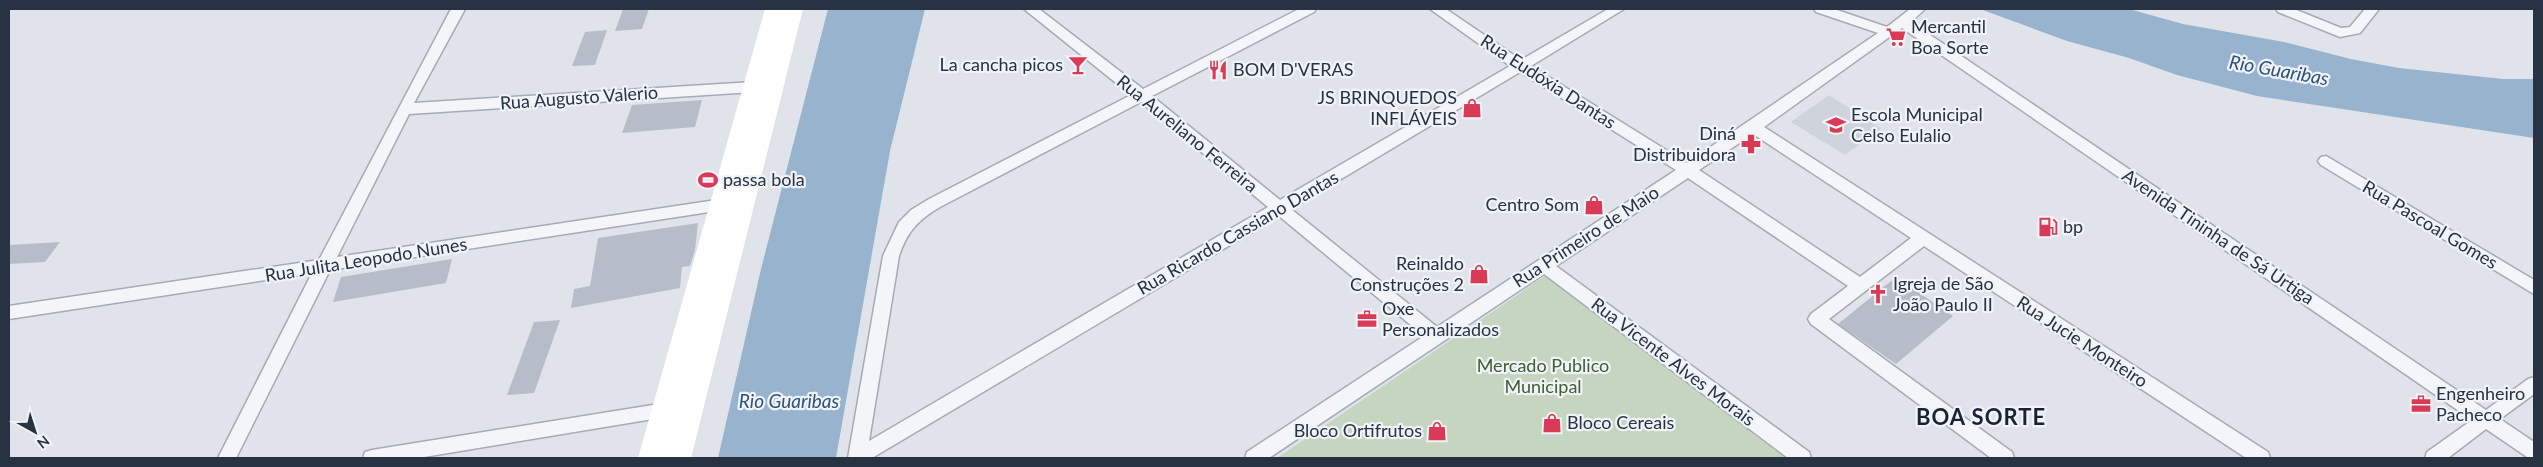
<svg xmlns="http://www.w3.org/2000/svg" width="2543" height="467" font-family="Lato,sans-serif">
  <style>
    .built { fill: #ced3dc }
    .green { fill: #c6d5c0 }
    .water { fill: #98b3cd }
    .building { fill: #b7bdc8 }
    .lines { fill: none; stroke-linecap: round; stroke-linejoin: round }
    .minor-casing { stroke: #a5abb5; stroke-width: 3 }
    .minor { fill: #f3f5f8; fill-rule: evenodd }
    .secondary { fill: #fff; fill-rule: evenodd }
    .labels { text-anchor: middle; stroke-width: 4.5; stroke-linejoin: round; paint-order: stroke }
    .poi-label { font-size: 18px; fill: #273243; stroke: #f0f3f7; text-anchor: start }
    .street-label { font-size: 18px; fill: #273243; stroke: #f0f3f7 }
    .park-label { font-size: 18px; fill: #3d6033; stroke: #f0f3f7 }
    .water-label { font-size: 19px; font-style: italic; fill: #2e527a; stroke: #f0f3f7 }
    .district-label { font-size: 22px; font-weight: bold; letter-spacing: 1px; fill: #192334; stroke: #f0f3f7 }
  </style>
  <rect width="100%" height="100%" fill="#e0e4ea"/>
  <!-- built -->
  <path class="built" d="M1829,95L1881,129L1845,155L1791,122Z"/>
  <!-- green -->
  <path class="green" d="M1545,276L1787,458H1277Z"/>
  <!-- water -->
  <path class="water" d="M828,9H925L890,151L836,458H718L761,269Z
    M1980,9H2129L2183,24L2284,42L2351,59L2399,68L2503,79H2534V138L2257,96L2177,75L2129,58L2067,41Z"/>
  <!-- building -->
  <path class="building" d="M623,9H649L642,29L615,31Z
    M607,30L595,65L572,66L585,32Z
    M702,100L695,127L622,133L632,105Z
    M698,223L695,250L690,266L682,267L680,288L571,308L574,289L590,286L598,238Z
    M60,242L45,262L9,264V245Z
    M452,259L446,283L333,302L341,277Z
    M1896,277L1953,316L1896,364L1838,324Z
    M560,320L534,393L507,395L534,322Z"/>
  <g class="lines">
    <defs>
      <path id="minor" d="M451,9H465L414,103L753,82L760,87L753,92L409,114L337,257L723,199L729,201L731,205L729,209L330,270L236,458H218L312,273L9,319V306L319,260Z
        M1024,9H1039L1143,89L1299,9H1316L1314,12L1152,96L1280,200L1510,66L1430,9H1446L1521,60L1608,9H1624L1531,66L1687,163L1878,33L1816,12L1814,9H1834L1887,27L1910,9H1925L1911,22L2486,410L2528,379L2534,377V394L2500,419L2534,442V458L2527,457L2486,429L2448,458H2425L2427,452L2472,420L1902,28L1764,127L2268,452L2270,458H2246L1924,246L1829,319L2012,452L2014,458H1991L1811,324L1808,319L1811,314L1848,286L1688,178L1556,266L1809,452L1811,458H1788L1544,274L1269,458H1245L1247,452L1424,336L1279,216L872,458H848L883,256L899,222L911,210L929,199L1131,95ZM1520,72L1676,170L1437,327L1291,209ZM1141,102L1268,207L869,441L899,256C907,232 918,220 940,207ZM1753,134L1911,238L1860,277L1699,170Z
        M2276,9H2294L2341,28L2350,27L2365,9H2379L2360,33L2340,37L2278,12Z
        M2326,156L2534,280V294L2321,165L2318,161L2321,157Z
        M665,403L671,405L674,410L671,415L665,417L418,458H363L365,452L372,450Z"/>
    </defs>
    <!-- minor casing -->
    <use href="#minor" class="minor-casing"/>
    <!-- minor -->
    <use href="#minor" class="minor"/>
    <!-- secondary -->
    <path class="secondary" d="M765,9H803L691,458H638Z"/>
  </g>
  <!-- icons -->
  <defs>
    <symbol id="supermarket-bare" viewBox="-9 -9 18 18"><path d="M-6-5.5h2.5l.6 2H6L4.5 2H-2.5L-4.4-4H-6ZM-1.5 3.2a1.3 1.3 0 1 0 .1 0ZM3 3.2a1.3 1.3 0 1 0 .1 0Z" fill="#d93b57" stroke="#f0f3f7" stroke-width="2.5" paint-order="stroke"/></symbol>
    <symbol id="bar-bare" viewBox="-9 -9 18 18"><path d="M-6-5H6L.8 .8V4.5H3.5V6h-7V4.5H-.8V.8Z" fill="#d93b57" stroke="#f0f3f7" stroke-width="2.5" paint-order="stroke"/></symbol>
    <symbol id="restaurant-bare" viewBox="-9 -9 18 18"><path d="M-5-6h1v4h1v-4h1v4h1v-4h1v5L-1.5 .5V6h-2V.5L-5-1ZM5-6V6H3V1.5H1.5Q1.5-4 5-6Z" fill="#d93b57" stroke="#f0f3f7" stroke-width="2.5" paint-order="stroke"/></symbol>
    <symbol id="shop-bare" viewBox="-9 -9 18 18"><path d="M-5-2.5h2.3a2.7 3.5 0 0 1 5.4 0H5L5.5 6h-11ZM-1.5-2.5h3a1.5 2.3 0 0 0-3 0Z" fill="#d93b57" stroke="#f0f3f7" stroke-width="2.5" paint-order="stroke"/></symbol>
    <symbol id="school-bare" viewBox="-9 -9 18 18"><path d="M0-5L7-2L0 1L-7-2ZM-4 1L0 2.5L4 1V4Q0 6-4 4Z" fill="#d93b57" stroke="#f0f3f7" stroke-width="2.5" paint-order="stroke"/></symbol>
    <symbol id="pharmacy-bare" viewBox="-9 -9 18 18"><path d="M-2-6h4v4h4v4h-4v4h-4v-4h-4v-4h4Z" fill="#d93b57" stroke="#f0f3f7" stroke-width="2.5" paint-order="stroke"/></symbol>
    <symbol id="stadium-bare" viewBox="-9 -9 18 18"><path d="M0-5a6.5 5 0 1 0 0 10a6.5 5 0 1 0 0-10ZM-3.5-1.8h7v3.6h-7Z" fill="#d93b57" stroke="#f0f3f7" stroke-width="2.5" paint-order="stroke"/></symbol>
    <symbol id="fuel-bare" viewBox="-9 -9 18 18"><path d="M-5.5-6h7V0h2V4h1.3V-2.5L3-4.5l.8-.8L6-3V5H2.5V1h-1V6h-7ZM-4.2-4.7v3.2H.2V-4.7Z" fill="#d93b57" stroke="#f0f3f7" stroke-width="2.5" paint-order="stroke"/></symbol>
    <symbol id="church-bare" viewBox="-9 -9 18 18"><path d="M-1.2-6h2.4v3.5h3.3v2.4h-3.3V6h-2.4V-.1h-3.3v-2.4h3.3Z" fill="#d93b57" stroke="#f0f3f7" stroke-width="2.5" paint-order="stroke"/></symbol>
    <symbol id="office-bare" viewBox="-9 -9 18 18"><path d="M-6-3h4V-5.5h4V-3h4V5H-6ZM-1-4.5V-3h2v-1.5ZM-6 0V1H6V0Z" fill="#d93b57" stroke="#f0f3f7" stroke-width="2.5" paint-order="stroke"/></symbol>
  </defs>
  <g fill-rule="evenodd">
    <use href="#supermarket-bare" x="1882" y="23" width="28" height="28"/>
    <use href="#bar-bare" x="1064" y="51" width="28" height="28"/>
    <use href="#restaurant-bare" x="1204" y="56" width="28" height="28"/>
    <use href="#shop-bare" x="1458" y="94" width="28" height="28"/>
    <use href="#school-bare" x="1822" y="111" width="28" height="28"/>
    <use href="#pharmacy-bare" x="1737" y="130" width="28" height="28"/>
    <use href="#stadium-bare" x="694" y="166" width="28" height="28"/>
    <use href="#shop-bare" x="1580" y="191" width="28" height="28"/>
    <use href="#fuel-bare" x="2034" y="213" width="28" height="28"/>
    <use href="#shop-bare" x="1465" y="260" width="28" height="28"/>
    <use href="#church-bare" x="1864" y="280" width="28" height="28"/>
    <use href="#office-bare" x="1353" y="305" width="28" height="28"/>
    <use href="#office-bare" x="2407" y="390" width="28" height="28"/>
    <use href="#shop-bare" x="1538" y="409" width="28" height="28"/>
    <use href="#shop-bare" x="1423" y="417" width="28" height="28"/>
  </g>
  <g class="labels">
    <!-- poi labels -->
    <g class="poi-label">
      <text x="1911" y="33">Mercantil<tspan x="1911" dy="21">Boa Sorte</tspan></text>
      <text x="1063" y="71" text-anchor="end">La cancha picos</text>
      <text x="1233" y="76">BOM D'VERAS</text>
      <text x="1457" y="104" text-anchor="end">JS BRINQUEDOS<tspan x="1457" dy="21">INFLÁVEIS</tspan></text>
      <text x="1851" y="121">Escola Municipal<tspan x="1851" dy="21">Celso Eulalio</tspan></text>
      <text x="1736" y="140" text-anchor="end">Diná<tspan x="1736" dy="21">Distribuidora</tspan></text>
      <text x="723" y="186">passa bola</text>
      <text x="1579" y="211" text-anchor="end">Centro Som</text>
      <text x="2063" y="233">bp</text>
      <text x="1464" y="270" text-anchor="end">Reinaldo<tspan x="1464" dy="21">Construções 2</tspan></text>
      <text x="1893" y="290">Igreja de São<tspan x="1893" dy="21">João Paulo II</tspan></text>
      <text x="1382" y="315">Oxe<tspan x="1382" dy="21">Personalizados</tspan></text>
      <text x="2436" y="400">Engenheiro<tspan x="2436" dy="21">Pacheco</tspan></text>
      <text x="1567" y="429">Bloco Cereais</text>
      <text x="1422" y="437" text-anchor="end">Bloco Ortifrutos</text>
    </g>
    <!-- street labels -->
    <g class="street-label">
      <text transform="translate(1548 82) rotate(33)" y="6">Rua Eudóxia Dantas</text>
      <text transform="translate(579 98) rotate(-4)" y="6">Rua Augusto Valerio</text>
      <text transform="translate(1187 134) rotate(39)" y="6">Rua Aureliano Ferreira</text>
      <text transform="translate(2430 225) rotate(31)" y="6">Rua Pascoal Gomes</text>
      <text transform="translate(1238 233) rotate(-30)" y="6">Rua Ricardo Cassiano Dantas</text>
      <text transform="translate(1586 237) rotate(-33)" y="6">Rua Primeiro de Maio</text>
      <text transform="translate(2218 237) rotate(34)" y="6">Avenida Tininha de Sá Urtiga</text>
      <text transform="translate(366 260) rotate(-9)" y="6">Rua Julita Leopodo Nunes</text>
      <text transform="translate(2082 342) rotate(33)" y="6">Rua Jucie Monteiro</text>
      <text transform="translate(1673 362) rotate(37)" y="6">Rua Vicente Alves Morais</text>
    </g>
    <!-- park labels -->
    <g class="park-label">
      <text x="1543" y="372">Mercado Publico<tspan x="1543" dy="21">Municipal</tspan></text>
    </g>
    <!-- water labels -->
    <g class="water-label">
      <text transform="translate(2279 70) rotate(10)" y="7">Rio Guaribas</text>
      <text x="789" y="408">Rio Guaribas</text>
    </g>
    <!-- district labels -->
    <g class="district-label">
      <text x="1981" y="425">BOA SORTE</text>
    </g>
  </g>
  <!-- border -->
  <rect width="2543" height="467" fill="none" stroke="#273243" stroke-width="20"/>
  <!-- north arrow -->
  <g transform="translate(35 432) rotate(141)" stroke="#f0f3f7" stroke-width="4" paint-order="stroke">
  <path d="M0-4L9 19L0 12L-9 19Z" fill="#273243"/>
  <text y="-8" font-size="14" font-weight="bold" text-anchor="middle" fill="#273243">N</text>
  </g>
</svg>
